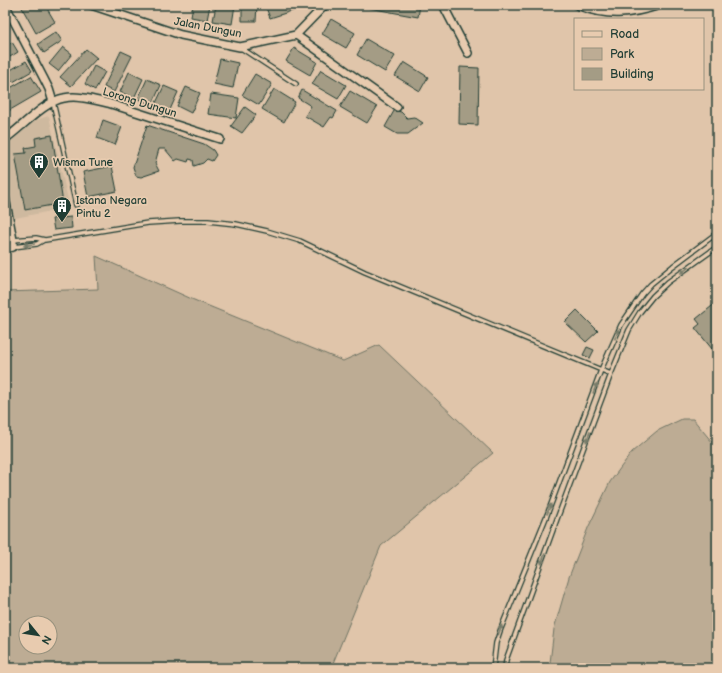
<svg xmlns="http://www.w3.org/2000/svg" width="722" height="673" font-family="'Balsamiq Sans',sans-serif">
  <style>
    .built { fill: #ceb99f }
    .green { fill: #bdac94; stroke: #6e7464; fill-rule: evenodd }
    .building { fill: #a49c85; stroke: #1f3d34 }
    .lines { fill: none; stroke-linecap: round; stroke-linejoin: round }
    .lane-casing { stroke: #1f3d34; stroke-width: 6 }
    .street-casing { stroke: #1f3d34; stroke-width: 10 }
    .lane { stroke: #e8cbaf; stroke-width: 3.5 }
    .street { stroke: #e8cbaf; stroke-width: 7 }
    .oneway { fill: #797d6b }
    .labels { text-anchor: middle; stroke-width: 3.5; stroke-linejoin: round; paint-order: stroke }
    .street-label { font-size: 11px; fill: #1f3d34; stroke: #e8cbaf }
    .poi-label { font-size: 11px; fill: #1f3d34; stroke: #e8cbaf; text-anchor: start }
  </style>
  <rect width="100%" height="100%" fill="#e0c5aa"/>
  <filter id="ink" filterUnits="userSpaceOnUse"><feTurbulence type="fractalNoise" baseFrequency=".025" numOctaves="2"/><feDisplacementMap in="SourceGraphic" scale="8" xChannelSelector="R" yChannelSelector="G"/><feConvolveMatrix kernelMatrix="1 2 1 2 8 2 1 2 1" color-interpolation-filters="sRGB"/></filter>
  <g filter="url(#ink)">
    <!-- built -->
    <path class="built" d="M49,116L70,209L46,212L5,220V126L7,128Z"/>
    <!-- green -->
    <path class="green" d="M96,256L194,300L343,361L379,345L493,453L381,546L331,668H5V292L98,289ZM26,623H50V647H26Z
      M682,419H693L717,448V668H551L550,663L554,629L569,577L588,528L610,482L632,452L657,431Z"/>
    <!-- building -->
    <path class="building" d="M22,5H45L55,22L36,33L21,6Z
      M193,5H210L207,20L191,17Z
      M216,5H235L232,24L213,21Z
      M242,5H257L256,21H242Z
      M265,5H294L295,10L270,18Z
      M370,5H420L418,17L369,8Z
      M331,19L355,33L346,48L322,34Z
      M56,32L62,41L44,53L38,44Z
      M366,39L395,56L385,72L357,55Z
      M12,42L18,52L5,60V47Z
      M63,47L72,54L58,71L49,64Z
      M294,48L317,62L310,75L286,61Z
      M86,49L97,58L71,86L60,77Z
      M121,51L132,56L114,92L104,87Z
      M220,59L238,63L233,88L214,84Z
      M26,61L32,71L13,82L7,72Z
      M404,62L428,77L420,91L395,76Z
      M94,66L105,72L95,90L85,84Z
      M460,67L479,68L478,125L459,124Z
      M321,70L346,85L338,99L312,84Z
      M129,72L143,79L134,98L120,92Z
      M255,74L272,84L259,105L242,95Z
      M31,76L41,92L5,113V91Z
      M147,79L161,85L152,105L138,99Z
      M164,86L178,92L169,112L155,105Z
      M186,87L200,93L191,113L177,106Z
      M274,89L295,102L284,122L262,109Z
      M302,90L337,111L333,118L331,117L324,127L305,116L311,106L298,98Z
      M350,91L377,107L367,123L340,107Z
      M211,94L239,98L236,118L208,114Z
      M245,107L256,115L242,133L231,126Z
      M394,111H397L401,112L407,118L414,117L423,123L408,134H397L385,127Z
      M103,120L122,127L115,145L97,138Z
      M147,125L204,144L213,150L216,155L212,161L207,159L203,163L194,166L193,160L189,159L188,162L178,159L175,161L165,149H159L155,163L159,171L141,177L136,176L133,167Z
      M52,135L63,203L25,210L15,154L26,153L25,148L36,146L35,138Z
      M112,166L117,191L88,197L83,172Z
      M71,217L72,228L54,230L52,219Z
      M717,302V355L695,328L700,324L696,319Z
      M577,310L598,331L586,342L565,322Z
      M587,347L594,350L590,358L583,355Z"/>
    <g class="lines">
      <defs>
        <path id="lane" d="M241,48L296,84
          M53,102L76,205
          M13,240L36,238L45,240L148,223L180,221H208L236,224L267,231L300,241L365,272L611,374
          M13,247L37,244L44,240
          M493,668L496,643L500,631L547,515L601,370L621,325L642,294L651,284L673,266L717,233
          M505,668L506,660L557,519L611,374L629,330L640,312L653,296L668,282L717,247"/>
        <path id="street" d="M91,5L181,35L240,47L296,35L397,107
          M443,5L468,53
          M577,5C608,17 629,15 660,5
          M7,8L44,79L49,89L53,102
          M296,35L325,5
          M5,139C21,128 45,101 64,98C78,95 94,100 108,103L220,139
          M5,197L13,240V247L5,249"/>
      </defs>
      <!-- lane casing -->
      <use href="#lane" class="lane-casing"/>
      <!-- street casing -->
      <use href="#street" class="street-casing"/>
      <!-- lane -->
      <use href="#lane" class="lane"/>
      <!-- street -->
      <use href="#street" class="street"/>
    </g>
    <!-- one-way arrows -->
    <defs><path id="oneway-solid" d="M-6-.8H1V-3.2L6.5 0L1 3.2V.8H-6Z"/></defs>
    <g class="oneway">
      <use href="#oneway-solid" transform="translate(29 245) rotate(171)"/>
      <use href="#oneway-solid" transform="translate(685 270) rotate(145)"/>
      <use href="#oneway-solid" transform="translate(617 334) rotate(-66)"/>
      <use href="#oneway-solid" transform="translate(595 388) rotate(-69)"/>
      <use href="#oneway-solid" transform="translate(588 437) rotate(111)"/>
      <use href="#oneway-solid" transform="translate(549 509) rotate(-69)"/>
      <use href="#oneway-solid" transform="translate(543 559) rotate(110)"/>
      <use href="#oneway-solid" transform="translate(500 630) rotate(-70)"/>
    </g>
  </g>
  <!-- icons -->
  <defs>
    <symbol id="building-pin" viewBox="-11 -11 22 30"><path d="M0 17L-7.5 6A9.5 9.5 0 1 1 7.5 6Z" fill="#1f3d34" stroke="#e8cbaf"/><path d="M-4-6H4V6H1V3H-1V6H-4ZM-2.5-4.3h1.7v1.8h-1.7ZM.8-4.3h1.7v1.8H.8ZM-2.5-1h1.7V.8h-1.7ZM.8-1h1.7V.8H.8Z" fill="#fff"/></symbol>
  </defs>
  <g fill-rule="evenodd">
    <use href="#building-pin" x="28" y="151" width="22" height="30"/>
    <use href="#building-pin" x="51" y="195" width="22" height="30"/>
  </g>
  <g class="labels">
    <!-- street labels -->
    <g class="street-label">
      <text transform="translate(208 27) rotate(11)" y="4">Jalan Dungun</text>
      <text transform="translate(140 102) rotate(17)" y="4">Lorong Dungun</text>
    </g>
    <!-- poi labels -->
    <g class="poi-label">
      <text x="53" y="166">Wisma Tune</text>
      <text x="76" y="204">Istana Negara<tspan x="76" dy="13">Pintu 2</tspan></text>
    </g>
  </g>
  <!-- margin -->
  <rect width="722" height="673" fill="none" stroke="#e8cbaf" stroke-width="20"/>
  <rect x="10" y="10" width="702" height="653" fill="none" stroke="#1f3d34" stroke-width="1.5" filter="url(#ink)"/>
  <!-- legend -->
  <rect x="574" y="18" width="130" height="72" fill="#e8cbaf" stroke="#98927e"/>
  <rect x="582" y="31" width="20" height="6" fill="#e8cbaf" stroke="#98927e"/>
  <text x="610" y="38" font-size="12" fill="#1f3d34">Road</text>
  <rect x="582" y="48" width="20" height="12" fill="#bdac94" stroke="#98927e"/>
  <text x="610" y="58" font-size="12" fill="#1f3d34">Park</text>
  <rect x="582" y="68" width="20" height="12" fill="#a49c85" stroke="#98927e"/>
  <text x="610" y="78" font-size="12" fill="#1f3d34">Building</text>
  <!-- north arrow -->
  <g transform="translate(38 635) rotate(120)"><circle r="19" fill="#e8cbaf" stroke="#98927e"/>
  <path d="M0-3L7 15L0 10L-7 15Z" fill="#1f3d34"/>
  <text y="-6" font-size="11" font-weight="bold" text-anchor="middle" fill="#1f3d34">N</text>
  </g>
</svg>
